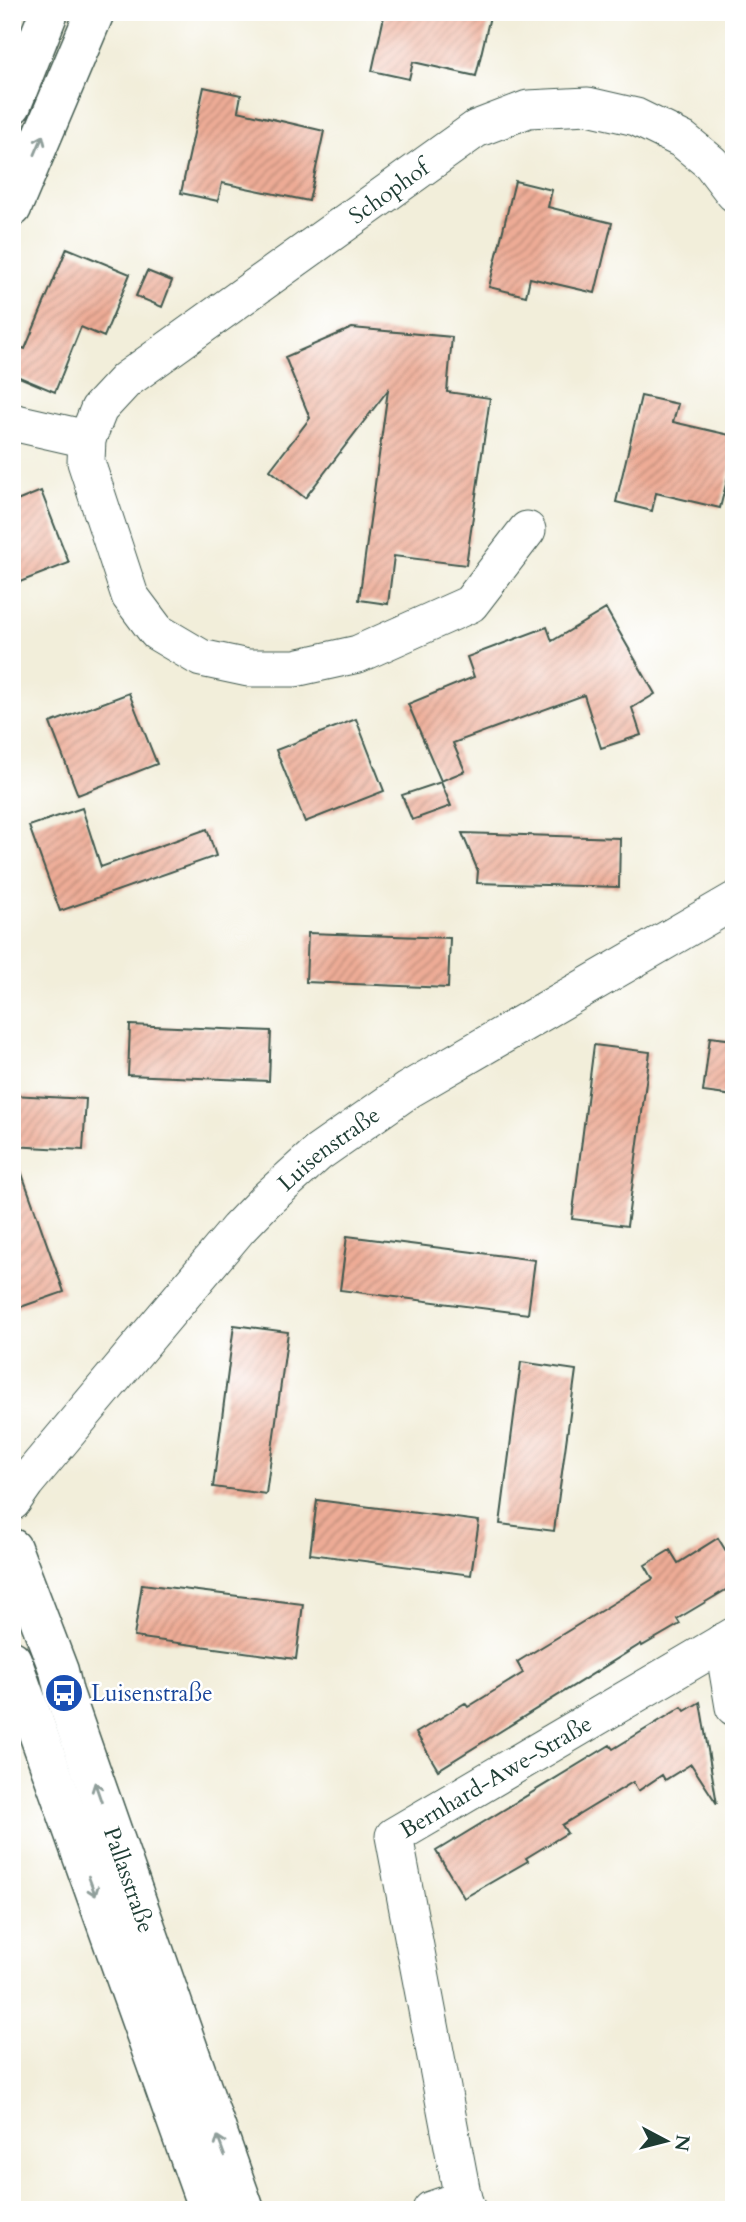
<svg xmlns="http://www.w3.org/2000/svg" width="746" height="2222" font-family="Cardo,serif">
  <style>
    .building { fill: url(#building-hatch) }
    .lines { fill: none; stroke-linecap: round; stroke-linejoin: round }
    .street-casing { stroke: #3f584d; stroke-width: 39 }
    .secondary-casing { stroke: #3f584d; stroke-width: 41 }
    .street { stroke: #fff; stroke-width: 37 }
    .secondary { stroke: #fff; stroke-width: 38 }
    .oneway { stroke: #8f9e9a }
    .labels { text-anchor: middle; stroke-width: 5; stroke-linejoin: round; paint-order: stroke }
    .street-label { font-size: 23px; fill: #1f3d34; stroke: #fff }
    .transit-label { font-size: 23px; fill: #164399; stroke: #fff; text-anchor: start }
  </style>
  <defs>
    <pattern id="building-hatch" width="6" height="6" patternUnits="userSpaceOnUse" patternTransform="scale(1.75)"><rect width="6" height="6" fill="#eeac96"/><path d="M-1 1l2-2M0 6l6-6M5 7l2-2" fill="none" stroke="#c08d7b"/></pattern>
  </defs>
  <rect width="100%" height="100%" fill="#fff"/>
  <filter id="ink" filterUnits="userSpaceOnUse"><feTurbulence type="fractalNoise" baseFrequency=".0143" numOctaves="2"/><feDisplacementMap in="SourceGraphic" scale="14" xChannelSelector="R" yChannelSelector="G"/><feConvolveMatrix kernelMatrix="1 2 1 2 8 2 1 2 1" color-interpolation-filters="sRGB"/></filter>
  <filter id="wash" filterUnits="userSpaceOnUse"><feTurbulence type="fractalNoise" baseFrequency=".00686" numOctaves="4" result="noise"/><feDisplacementMap in="SourceGraphic" scale="28" xChannelSelector="R" yChannelSelector="G"/><feGaussianBlur stdDeviation="1.57" result="paint"/><feColorMatrix in="noise" values="0 0 0 0 0 0 0 0 0 0 0 0 0 0 0 0 0 1.4 0 .05"/><feComposite in="paint" operator="in"/></filter>
  <g filter="url(#wash)">
    <rect width="100%" height="100%" fill="#f2eeda"/>
    <g id="blocks">
      <!-- building -->
      <path class="building" d="M385,12H491L476,76L413,62L409,79L372,71Z
        M204,87L241,95L238,111L324,131L309,201L222,183L218,201L181,193Z
        M515,181L552,190L548,207L612,223L595,293L530,278L526,296L489,287Z
        M67,248L130,274L104,337L81,327L55,392L12,374V344L25,349Z
        M147,271L172,281L162,307L136,296Z
        M352,328L452,337L447,392L490,398L466,565L394,556L388,604L359,600L388,390L305,498L270,470L310,418L285,357Z
        M641,396L678,404L673,422L734,436V453L720,508L656,493L652,511L616,502Z
        M41,491L69,563L12,585V503Z
        M606,609L655,694L632,708L641,735L601,748L584,695L453,743L465,771L441,781L408,704L474,677L467,657L547,627L552,641Z
        M129,693L157,764L78,795L50,723Z
        M356,719L384,791L305,822L276,750Z
        M441,782L451,806L412,820L402,795Z
        M82,808L101,867L207,829L216,856L60,911L29,826Z
        M462,833L620,838L619,887L477,883L478,871Z
        M308,933L450,938L448,988L306,982Z
        M130,1025L271,1031L269,1081L128,1075Z
        M710,1037L734,1040V1096L703,1092Z
        M594,1045L650,1052L627,1226L572,1219Z
        M12,1095L86,1099L83,1150L12,1146Z
        M12,1157H16L64,1292L12,1310Z
        M347,1236L535,1260L528,1314L340,1290Z
        M234,1325L288,1332L266,1494L213,1487Z
        M521,1362L576,1370L554,1531L500,1524Z
        M317,1500L479,1521L471,1575L310,1554Z
        M718,1538L734,1564V1585L677,1619L680,1624L642,1646L641,1644L438,1770L416,1733L465,1703L468,1707L523,1673L517,1662L653,1579L645,1565L670,1550L678,1563Z
        M142,1584L303,1604L296,1659L134,1637Z
        M700,1702L717,1804L691,1764L665,1780L662,1775L638,1791L633,1782L562,1825L567,1833L526,1858L528,1861L464,1898L436,1851L610,1745L613,1749L682,1707L685,1711Z"/>
    </g>
  </g>
  <g filter="url(#ink)">
    <use href="#blocks" fill-opacity="0" stroke="#3f584d" stroke-width="2"/>
    <g class="lines">
      <defs>
        <g id="street">
          <path id="s1" d="M12,422L87,439L99,409L126,380L476,129L528,109L588,106L636,117L683,140L711,163L734,193"/>
          <path d="M87,439L86,462L130,596L157,632L201,658L248,668H295L358,654L470,604L527,530"/>
          <path id="s2" d="M12,1502L26,1482L238,1229L266,1200L318,1153L408,1090L734,901"/>
          <path d="M723,1642L734,1707"/>
          <path d="M431,2210L463,2199"/>
          <path id="s3" d="M467,2210L463,2199L394,1836L734,1636"/>
        </g>
        <g id="secondary">
          <path d="M12,105L49,12"/>
          <path d="M12,208L95,12"/>
          <path id="s4" d="M12,1548L59,1671L64,1693L245,2210"/>
          <path d="M12,1660L208,2210"/>
        </g>
      </defs>
      <!-- street casing -->
      <use href="#street" class="street-casing"/>
      <!-- secondary casing -->
      <use href="#secondary" class="secondary-casing"/>
      <!-- street -->
      <use href="#street" class="street"/>
      <!-- secondary -->
      <use href="#secondary" class="secondary"/>
    </g>
    <!-- one-way arrows -->
    <defs><path id="oneway-shaft" d="M-6 0H5M1.5-3L5.5 0L1.5 3" fill="none" stroke-width="1.6" stroke-linecap="round" stroke-linejoin="round" transform="scale(1.75)"/></defs>
    <g class="oneway">
      <use href="#oneway-shaft" transform="translate(39 145) rotate(-67)"/>
      <use href="#oneway-shaft" transform="translate(98 1792) rotate(-109)"/>
      <use href="#oneway-shaft" transform="translate(92 1886) rotate(70)"/>
      <use href="#oneway-shaft" transform="translate(221 2146) rotate(-110)"/>
    </g>
  </g>
  <!-- icons -->
  <defs>
    <symbol id="bus-disc" viewBox="-11 -11 22 22"><circle r="9.5" fill="#1a4fb4" stroke="#fff"/><path d="M-5-6H5V4H4V6H2V4H-2V6H-4V4H-5ZM-3.5-4V0h7V-4ZM-3.5 1.2v1.5H-2V1.2ZM2 1.2v1.5H3.5V1.2Z" fill="#fff"/></symbol>
  </defs>
  <g fill-rule="evenodd">
    <use href="#bus-disc" x="42" y="1671" width="44" height="44"/>
  </g>
  <g class="labels">
    <!-- street labels -->
    <g class="street-label">
      <text dy="8" stroke="none"><textPath href="#s1" startOffset="472">Schophof</textPath></text>
      <text dy="8" stroke="none"><textPath href="#s2" startOffset="476">Luisenstraße</textPath></text>
      <text dy="8" stroke="none"><textPath href="#s3" startOffset="499">Bernhard-Awe-Straße</textPath></text>
      <text dy="8" stroke="none"><textPath href="#s4" startOffset="352">Pallasstraße</textPath></text>
    </g>
    <!-- transit labels -->
    <g class="transit-label">
      <text x="91" y="1701">Luisenstraße</text>
    </g>
  </g>
  <!-- margin -->
  <rect width="746" height="2222" fill="none" stroke="#fff" stroke-width="42"/>
  <!-- north arrow -->
  <g transform="translate(666 2141) rotate(97)" stroke="#ffffff" stroke-width="5" paint-order="stroke">
  <path d="M0-5L12 26L0 18L-12 26Z" fill="#1f3d34"/>
  <text y="-10" font-size="19" font-weight="bold" text-anchor="middle" fill="#1f3d34">N</text>
  </g>
</svg>
